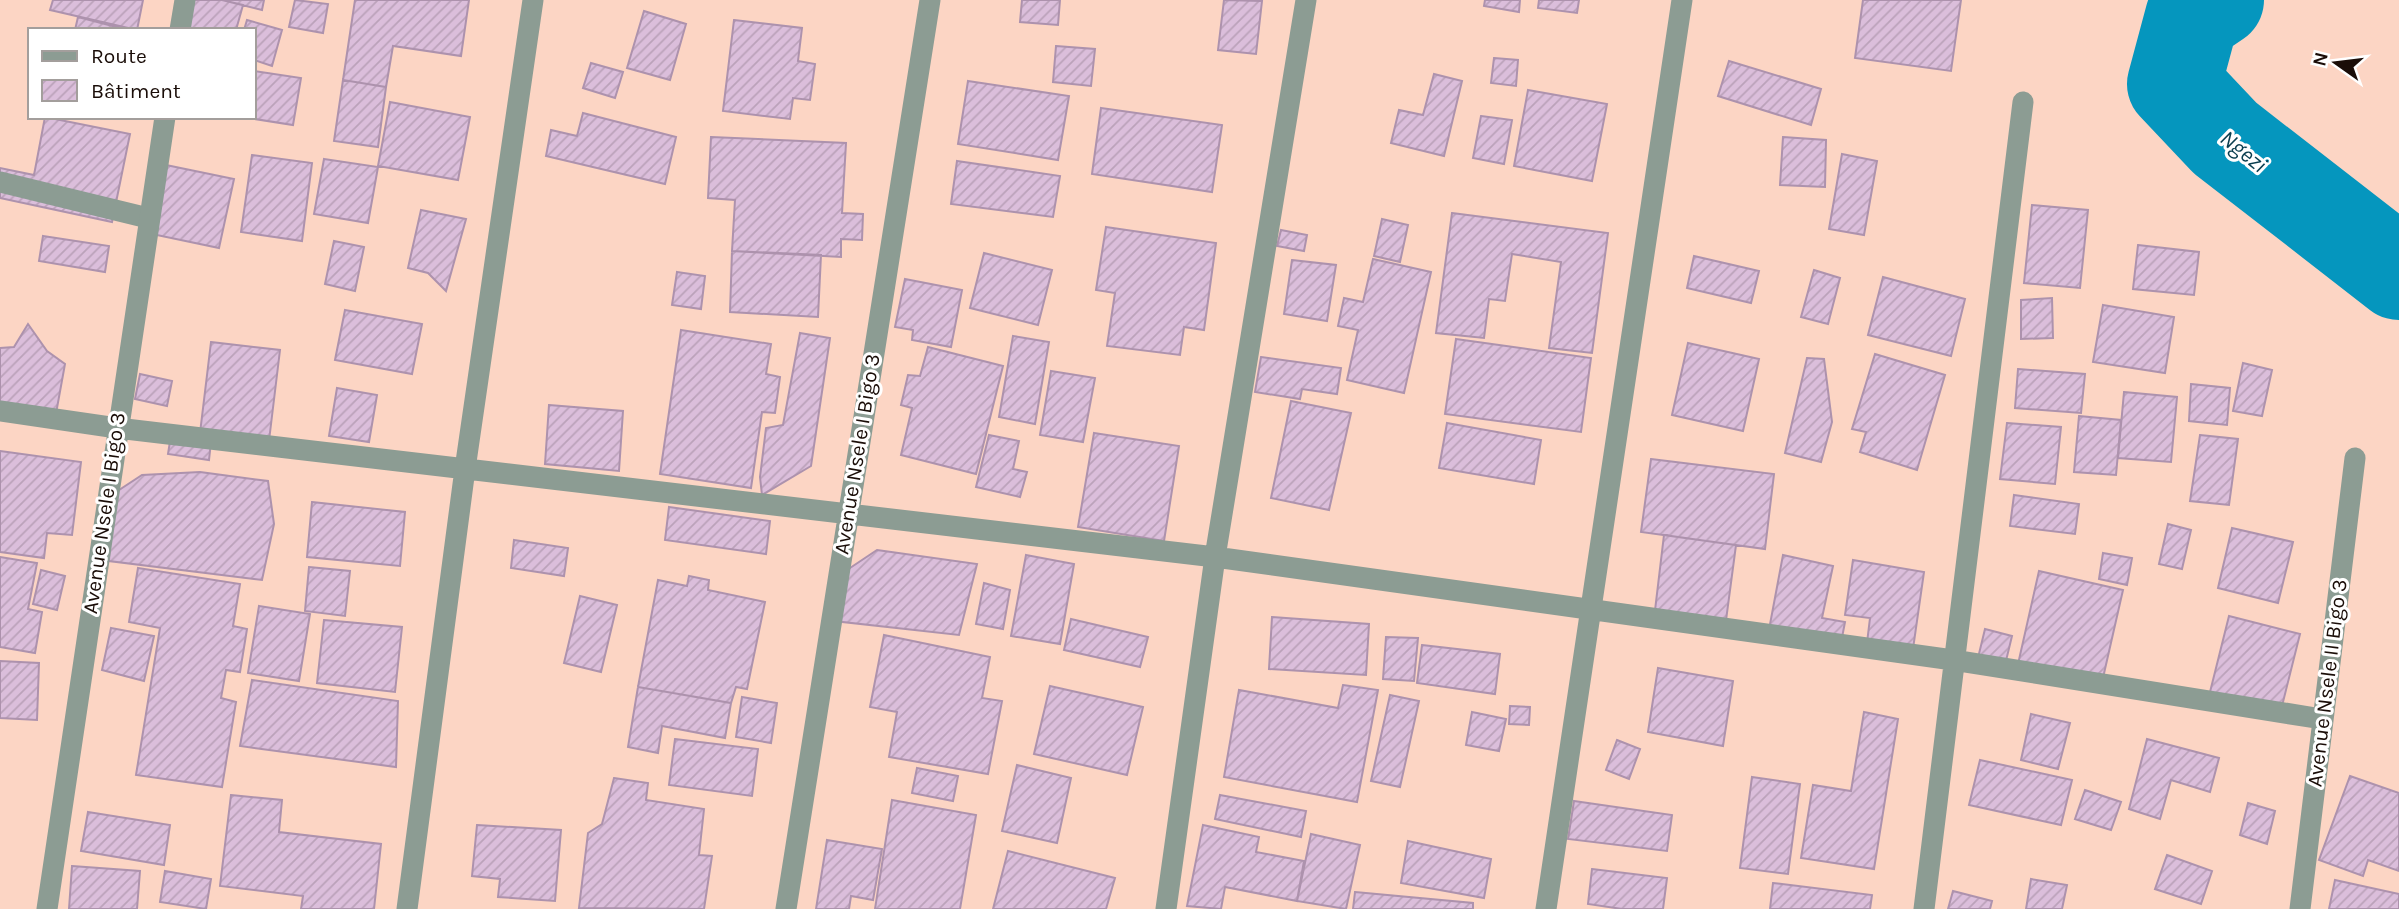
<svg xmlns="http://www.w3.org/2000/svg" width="2399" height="909" font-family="Karla,sans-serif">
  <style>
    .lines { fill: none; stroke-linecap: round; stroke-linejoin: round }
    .river { stroke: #0596be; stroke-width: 94 }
    .building { fill: url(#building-hatch); stroke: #ad92ad; stroke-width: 2 }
    .service { stroke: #8c9c93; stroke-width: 21 }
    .minor { stroke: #8c9c93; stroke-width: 21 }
    .labels { text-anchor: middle; stroke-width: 6; stroke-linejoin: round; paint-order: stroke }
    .street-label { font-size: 21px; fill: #1a0d08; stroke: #fff }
    .water-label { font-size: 23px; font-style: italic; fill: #0a3e4f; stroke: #fff }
  </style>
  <defs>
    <pattern id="building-hatch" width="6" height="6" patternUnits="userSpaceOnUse" patternTransform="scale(1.75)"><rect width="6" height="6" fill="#dbbedb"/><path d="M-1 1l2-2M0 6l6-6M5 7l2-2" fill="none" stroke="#bba2ba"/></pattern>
  </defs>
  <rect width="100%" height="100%" fill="#fcd5c4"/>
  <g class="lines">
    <!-- river -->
    <path class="river" d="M2217,0L2192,17L2174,84L2225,138L2399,273"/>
  </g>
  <!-- building -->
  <path class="building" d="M53,0H143L137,30L50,10Z
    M194,0H222L243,5L236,30H186Z
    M222,0H264L262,10Z
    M295,0L328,4L323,33L289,27Z
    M355,0H469L461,56L393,46L386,87L343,80Z
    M1022,0H1060L1058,25L1020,22Z
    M1224,0L1262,1L1256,54L1218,50Z
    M1485,0H1520L1519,12L1484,6Z
    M1539,0H1579L1577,13L1538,8Z
    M1863,0H1961L1951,71L1855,58Z
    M644,11L686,24L670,80L627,68Z
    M78,17L128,30H75Z
    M247,20L282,30L272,66L254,60V30H244Z
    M734,20L802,28L798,61L815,64L810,100L793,98L790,119L723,111Z
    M1056,46L1095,49L1091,86L1053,82Z
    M1494,58L1518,60L1516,86L1491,83Z
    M1729,61L1821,89L1811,125L1718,96Z
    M591,63L623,72L615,98L583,88Z
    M254,71L301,78L293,125L242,117H254Z
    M1434,74L1462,81L1444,156L1391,143L1399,110L1423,115Z
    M343,80L386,87L378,147L334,141Z
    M968,81L1069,96L1058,160L958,144Z
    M1528,90L1607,104L1592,181L1514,166Z
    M390,102L470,117L458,180L378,166Z
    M1101,108L1222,125L1212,192L1092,174Z
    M583,113L676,137L665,184L546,156L551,130L577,136Z
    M1481,116L1512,120L1504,164L1473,158Z
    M45,117L130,134L112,222L0,198V168L34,175Z
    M711,137L846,143L842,213L863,214L862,240L841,239V257L732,251L735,200L708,198Z
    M1783,137L1826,140L1825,187L1780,185Z
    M1842,154L1877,161L1864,235L1829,229Z
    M252,155L312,163L302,241L241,232Z
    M324,159L378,167L368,223L314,214Z
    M957,161L1060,176L1053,217L951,204Z
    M166,165L234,179L219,248L152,234Z
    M2032,205L2088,210L2080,288L2024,283Z
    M421,210L466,219L446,291L428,273L408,268Z
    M1452,213L1608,233L1592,353L1549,348L1561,262L1512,254L1505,301L1489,299L1484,338L1436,333Z
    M1382,219L1408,225L1400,262L1374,256Z
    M1106,227L1216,243L1204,330L1184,327L1180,355L1107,346L1115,293L1096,290Z
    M1281,230L1307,235L1304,251L1277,246Z
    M43,236L109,246L105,272L39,261Z
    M334,241L364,247L355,291L325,284Z
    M2138,245L2199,252L2194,295L2133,289Z
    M732,251L821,255L818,317L730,312Z
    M984,253L1052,270L1038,325L970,308Z
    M1694,256L1759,271L1751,303L1687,288Z
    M1373,259L1431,272L1404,393L1347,380L1358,330L1338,326L1344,298L1363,302Z
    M1292,260L1336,265L1327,321L1284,314Z
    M1814,270L1840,278L1828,324L1801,317Z
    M677,272L705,276L701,309L672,305Z
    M1883,277L1965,299L1951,356L1868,335Z
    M905,279L962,290L951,347L912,340L913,330L895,327Z
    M2052,298L2053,338L2021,339V300Z
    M2103,305L2174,317L2165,373L2093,362Z
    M345,310L422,324L412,374L335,360Z
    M28,324L47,351L65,364L55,419L0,411V348L14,347Z
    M681,330L771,344L766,374L780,377L775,413L762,412L751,488L660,474Z
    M800,333L830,338L811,466L762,495L760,477L766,428L783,425Z
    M1013,336L1049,342L1035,424L999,417Z
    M1456,339L1591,358L1581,432L1445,414Z
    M211,342L280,350L268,449L211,442L209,460L168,454L172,429L200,433Z
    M1688,343L1759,359L1743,431L1672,415Z
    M928,347L1003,366L976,474L901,455L912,408L901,405L908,375L920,376Z
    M1875,354L1945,375L1917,470L1860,452L1866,432L1852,429Z
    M1261,357L1341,368L1337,394L1302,389L1300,399L1255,392Z
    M1807,358L1824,359L1832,422L1821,462L1785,453Z
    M2243,363L2272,370L2262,416L2233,411Z
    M2018,369L2085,374L2081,413L2015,408Z
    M1051,371L1095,378L1083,442L1040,435Z
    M140,374L172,381L167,406L135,399Z
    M2191,384L2230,388L2227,425L2189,421Z
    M337,388L377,395L369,442L329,436Z
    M2124,392L2177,397L2171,462L2118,458Z
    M1291,401L1351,413L1329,510L1271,498Z
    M549,405L623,411L619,471L545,464Z
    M2079,416L2121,420L2116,475L2074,472Z
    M1447,423L1541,440L1534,484L1439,468Z
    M2007,423L2061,427L2055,484L2000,479Z
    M1094,433L1179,446L1164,541L1078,527Z
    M989,435L1019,441L1013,469L1027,472L1020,497L976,487Z
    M2200,435L2238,439L2229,505L2190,501Z
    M0,451L81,462L72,535L47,533L44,558L0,552Z
    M1651,459L1774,474L1765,549L1641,532Z
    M200,472L268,481L274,524L262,580L109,561L113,494L142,475Z
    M2014,495L2079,504L2075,534L2010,526Z
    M312,502L405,512L400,566L307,557Z
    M669,507L770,521L766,554L665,540Z
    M2168,524L2191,530L2182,569L2159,564Z
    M2232,528L2293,542L2278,603L2218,588Z
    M1664,535L1736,545L1725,628L1654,619Z
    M514,540L568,548L564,576L511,568Z
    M877,550L977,564L959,635L834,621L841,574Z
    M2103,553L2132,558L2127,585L2099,579Z
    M1026,555L1074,564L1060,644L1011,636Z
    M1783,555L1833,566L1822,618L1845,622L1840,648L1768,635Z
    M0,557L37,563L28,609L42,612L35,653L0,647Z
    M1853,560L1924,572L1913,649L1867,643L1870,618L1845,615Z
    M309,567L350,571L345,616L305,611Z
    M138,568L240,584L233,626L247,629L240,672L226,670L221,698L236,702L222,787L136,775L160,628L129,622Z
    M41,570L65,576L57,610L33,604Z
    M2039,571L2123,590L2100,691L2016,673Z
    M689,576L709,580L708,590L765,602L747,689L736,687L731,703L638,687L658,580L687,586Z
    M984,583L1010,590L1003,629L976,624Z
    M580,596L617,605L601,672L564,663Z
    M259,606L310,614L299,681L248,673Z
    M2229,616L2300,634L2281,710L2210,692Z
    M1272,617L1369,624L1366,675L1269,669Z
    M1071,619L1148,637L1140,667L1064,650Z
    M324,620L402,627L395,692L317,683Z
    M111,628L154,636L144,681L102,670Z
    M1985,629L2012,636L2004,669L1977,662Z
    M884,635L990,657L982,698L1002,701L988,774L889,757L897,712L870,707Z
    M1386,637L1418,638L1414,681L1383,679Z
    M1422,645L1500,654L1495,694L1417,683Z
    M0,661L39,663L37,720L0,718Z
    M1658,668L1733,681L1723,746L1648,732Z
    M252,680L398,701L396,767L240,746Z
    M1343,685L1378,690L1357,802L1224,777L1239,690L1338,708Z
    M1050,686L1143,707L1127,775L1034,754Z
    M638,687L731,703L725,738L662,726L658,753L628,747Z
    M1390,695L1419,701L1400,787L1371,781Z
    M742,697L777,703L771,743L736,737Z
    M1510,706L1530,707L1529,725L1509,724Z
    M1472,712L1506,719L1499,751L1466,745Z
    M1864,712L1898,719L1874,869L1801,858L1813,785L1851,791Z
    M2031,714L2070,723L2058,769L2021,760Z
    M675,739L758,749L752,796L669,785Z
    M2147,739L2219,758L2210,792L2171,780L2160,819L2129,809Z
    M1617,740L1640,749L1629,779L1606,770Z
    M1980,760L2072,780L2061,825L1969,805Z
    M1017,765L1071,778L1057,843L1002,831Z
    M917,768L958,776L953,801L912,793Z
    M2350,776L2399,793V871L2368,860L2363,876L2319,860Z
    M1752,777L1800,784L1788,874L1740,868Z
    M614,778L648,783L646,800L704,809L699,855L712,856L704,909L579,908L588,833L602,824Z
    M2085,790L2121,802L2111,830L2075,819Z
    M231,795L282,800L279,832L381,844L374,909H301L303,896L220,886Z
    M1220,795L1306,811L1301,837L1215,819Z
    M892,800L976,815L960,909H875Z
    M1574,801L1672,815L1667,851L1568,839Z
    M2248,803L2275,811L2267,844L2240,835Z
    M88,812L170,825L164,865L81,851Z
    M477,825L561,830L555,901L498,897L500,879L472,876Z
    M1203,825L1259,837L1256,852L1304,861L1297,901L1225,887L1221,909L1187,906Z
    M1311,834L1360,845L1346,909L1297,901Z
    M827,840L882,849L873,900L851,896L849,909H816Z
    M1408,841L1491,859L1484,898L1401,883Z
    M1008,851L1115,878L1106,909H993Z
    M2167,855L2212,871L2201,904L2155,889Z
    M72,866L140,871L137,909H69Z
    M1592,869L1667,878L1663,909H1622L1588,904Z
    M165,871L211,879L206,909L160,902Z
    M2031,879L2067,885L2062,909H2026Z
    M2335,880L2399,894V909H2329Z
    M1773,883L1872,895L1870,909H1770Z
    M1953,891L1992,901L1990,909H1948Z
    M1355,892L1473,903V909H1353Z"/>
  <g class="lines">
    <!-- service -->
    <path class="service" d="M0,182L148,218"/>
    <!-- minor -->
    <path class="minor" d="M180,30L185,0
      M0,411L117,428L1215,557L1953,660L2322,719
      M47,909L165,117
      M407,909L465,469L533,0
      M786,909L930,0
      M1166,909L1215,557L1306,0
      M1546,909L1682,0
      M1924,909L2023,102
      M2300,909L2355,458"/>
  </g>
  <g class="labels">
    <!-- street labels -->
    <g class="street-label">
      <text transform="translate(857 454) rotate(-81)" y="7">Avenue Nsele I Bigo 3</text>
      <text transform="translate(104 513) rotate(-82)" y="7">Avenue Nsele I Bigo 3</text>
      <text transform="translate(2327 683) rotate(-83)" y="7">Avenue Nsele II Bigo 3</text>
    </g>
    <!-- water labels -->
    <g class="water-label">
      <text transform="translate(2244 151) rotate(39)" y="8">Ngezi</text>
    </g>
  </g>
  <!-- legend -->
  <rect x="28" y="28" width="228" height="91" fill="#ffffff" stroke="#a39e9c" stroke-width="2"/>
  <rect x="42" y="51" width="35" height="10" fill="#8c9c93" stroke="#a39e9c" stroke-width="2"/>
  <text x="91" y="63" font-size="21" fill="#1a0d08">Route</text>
  <rect x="42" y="80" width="35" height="21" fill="url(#building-hatch)" stroke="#a39e9c" stroke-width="2"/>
  <text x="91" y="98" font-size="21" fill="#1a0d08">Bâtiment</text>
  <!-- north arrow -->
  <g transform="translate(2336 63) rotate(284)" stroke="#ffffff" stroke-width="5" paint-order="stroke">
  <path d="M0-5L12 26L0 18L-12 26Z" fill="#1a0d08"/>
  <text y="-10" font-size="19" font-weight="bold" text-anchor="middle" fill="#1a0d08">N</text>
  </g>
</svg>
